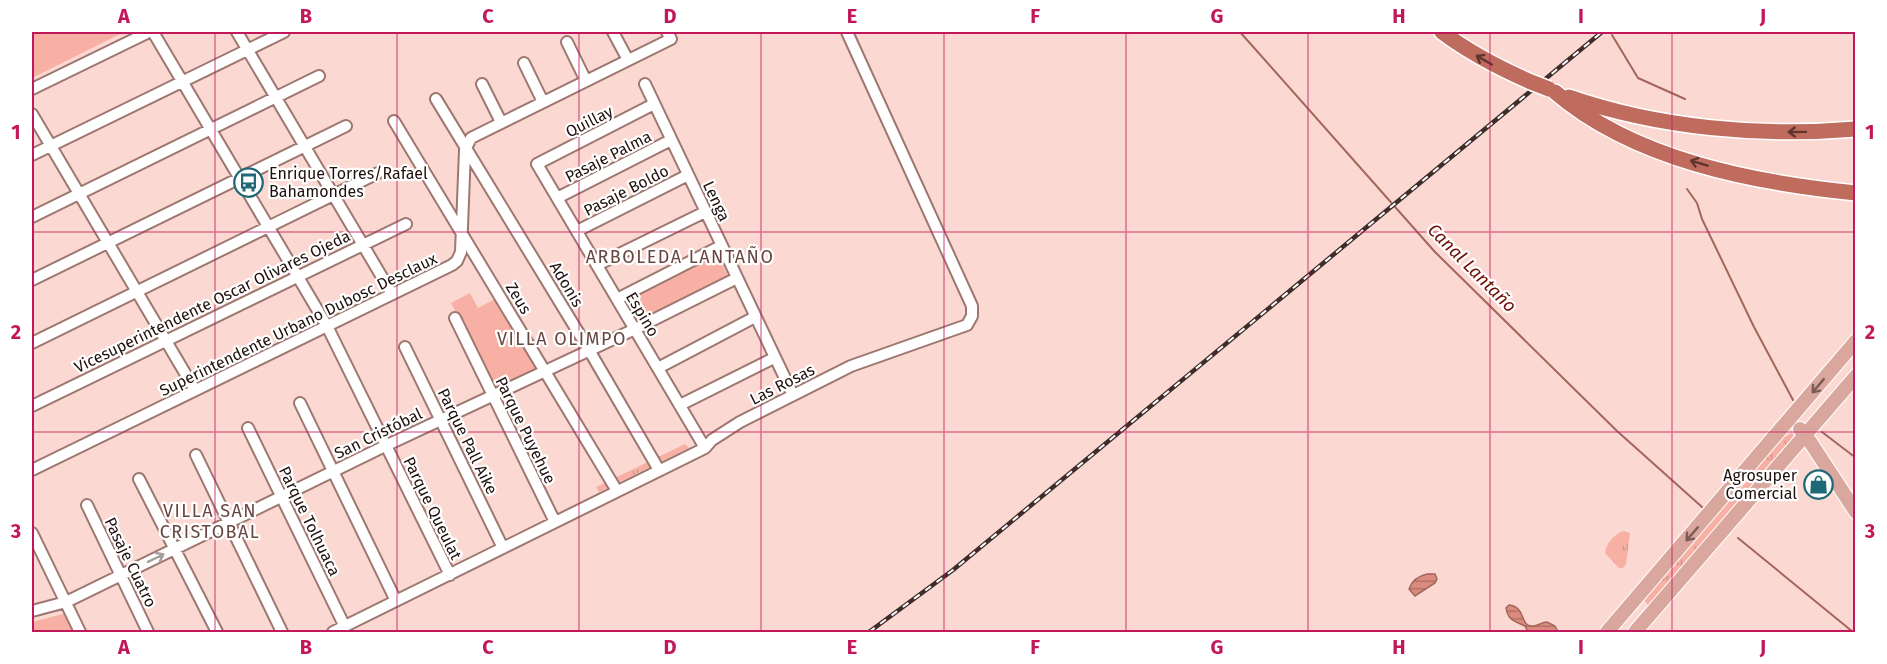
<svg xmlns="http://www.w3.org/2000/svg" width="1887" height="664" font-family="'Fira Sans',sans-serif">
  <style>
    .grass { fill: url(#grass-tufts) }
    .park { fill: #f7b0a3 }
    .water { fill: url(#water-rules); stroke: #a2665c; stroke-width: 1.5 }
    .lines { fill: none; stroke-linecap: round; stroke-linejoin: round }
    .stream { stroke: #a2665c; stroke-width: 2 }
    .minor-casing { stroke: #9d7770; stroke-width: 14 }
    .major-casing { stroke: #fff; stroke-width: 16 }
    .highway-casing { stroke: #fff; stroke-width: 18 }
    .minor { stroke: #fff; stroke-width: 10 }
    .major { stroke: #d9a79e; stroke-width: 14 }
    .highway { stroke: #bf6c5e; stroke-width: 15 }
    .rail-casing { stroke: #3e2d2a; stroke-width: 4.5 }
    .rail { stroke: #fff; stroke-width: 2; stroke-dasharray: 7; stroke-linecap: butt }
    .highway-bridge-casing { stroke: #fff; stroke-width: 18; stroke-linecap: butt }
    .highway-bridge { stroke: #bf6c5e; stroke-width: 15 }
    .oneway { stroke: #5e352e }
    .oneway2 { stroke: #7c5c56 }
    .oneway3 { stroke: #a59f9f }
    .grid { fill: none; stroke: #c2185b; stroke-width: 1.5; stroke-opacity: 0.55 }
    .labels { text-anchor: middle; stroke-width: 4.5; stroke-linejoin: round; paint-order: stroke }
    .street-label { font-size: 16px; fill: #1e100e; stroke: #fff }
    .poi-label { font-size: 16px; fill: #1e100e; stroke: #fff; text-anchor: start }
    .neighbourhood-label { font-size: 18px; letter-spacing: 1.5px; fill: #684640; stroke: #fff }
    .water-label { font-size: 18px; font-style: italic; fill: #6f0f05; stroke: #fff }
    .neatline { fill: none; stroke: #c2185b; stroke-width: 2 }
    .grid-label { font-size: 20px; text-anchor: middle; font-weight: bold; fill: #c2185b }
  </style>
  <defs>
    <pattern id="grass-tufts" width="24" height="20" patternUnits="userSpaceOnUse" patternTransform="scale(1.5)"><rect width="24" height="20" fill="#f7b0a3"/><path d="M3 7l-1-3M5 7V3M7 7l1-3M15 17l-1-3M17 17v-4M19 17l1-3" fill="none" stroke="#d3968b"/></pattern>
    <pattern id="water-rules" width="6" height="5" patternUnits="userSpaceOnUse" patternTransform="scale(1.5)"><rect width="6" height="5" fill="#db8b7d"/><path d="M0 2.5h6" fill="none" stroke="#b17065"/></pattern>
  </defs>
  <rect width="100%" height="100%" fill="#fbd9d2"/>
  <!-- grass -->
  <path class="grass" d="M1792,433L1794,436L1652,603L1648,605L1645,601L1646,597L1784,437Z
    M685,444L689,448L599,492L596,487Z
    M1624,531L1630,533L1626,564L1623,568H1619L1605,553C1606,543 1615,533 1624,531Z"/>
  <!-- park -->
  <path class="park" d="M32,32H124L32,78Z
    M716,252L729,278L637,326L623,302Z
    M470,293L478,308L499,297L542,368L497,389L451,303Z
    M67,613L76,632H32V622Z"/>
  <!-- water -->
  <path class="water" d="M1427,574H1435L1437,579L1435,583L1415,596L1409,589C1412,580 1418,576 1427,574Z
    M1509,605C1527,607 1519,627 1533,626C1538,626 1542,622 1547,622L1555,626L1558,632H1528L1525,626C1515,621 1508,621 1506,608Z"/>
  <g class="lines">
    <!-- stream -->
    <path class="stream" d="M1240,32L1435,252L1617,431L1702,507
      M1612,35L1638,78L1685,99
      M1687,189L1697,203L1702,219L1754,327L1793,400
      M1822,432L1856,458
      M1738,538L1853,632"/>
    <defs>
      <path id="minor" d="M153,32L327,326L450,575
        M237,32L392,294
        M613,32L628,60
        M567,42L586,81
        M524,63L543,102
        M482,84L501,122
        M645,84L793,395
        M32,89L149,32
        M436,99L589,350L659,470
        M654,104L537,164L705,448
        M32,114L195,390
        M394,121L617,491
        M32,155L284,32
        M557,198L671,140
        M32,217L319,76
        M577,231L688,175
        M597,265L705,212
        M32,280L346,126
        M617,299L721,246
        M455,318L555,522
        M32,343L378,173
        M405,347L503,548
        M658,368L755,317
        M300,403L396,601
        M680,405L774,358
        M32,406L406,224
        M248,428L345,627
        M196,455L282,632
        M32,470L452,265L457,261L461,252L465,150L471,138L671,39L667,32
        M139,479L217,632
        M87,505L148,632
        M32,533L80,632
        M32,611L66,602L385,446L635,329L737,278
        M333,632L705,448L712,440L740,422L851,366L967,325L972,316V306L847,32"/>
      <path id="major" d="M1800,429L1805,434L1856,512
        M1607,632L1856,341
        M1635,632L1856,376"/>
      <path id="highway" d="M1442,32C1470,53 1499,68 1531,82
        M1555,92C1634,160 1755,183 1856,193
        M1569,97C1659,128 1760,137 1856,129"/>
    </defs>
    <!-- minor casing -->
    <use href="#minor" class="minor-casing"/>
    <!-- major casing -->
    <use href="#major" class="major-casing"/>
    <!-- highway casing -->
    <use href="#highway" class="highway-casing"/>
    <!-- minor -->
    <use href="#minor" class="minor"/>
    <!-- major -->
    <use href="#major" class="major"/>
    <!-- highway -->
    <use href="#highway" class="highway"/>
    <defs>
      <path id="rail" d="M869,632L953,570L1602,32"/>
    </defs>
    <!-- rail casing -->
    <use href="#rail" class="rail-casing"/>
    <!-- rail -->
    <use href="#rail" class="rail"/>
    <defs>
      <path id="highway-bridge" d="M1531,82L1549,89"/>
    </defs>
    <!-- highway-bridge casing -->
    <use href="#highway-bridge" class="highway-bridge-casing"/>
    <!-- highway-bridge -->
    <use href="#highway-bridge" class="highway-bridge"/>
  </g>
  <!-- one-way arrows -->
  <defs><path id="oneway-shaft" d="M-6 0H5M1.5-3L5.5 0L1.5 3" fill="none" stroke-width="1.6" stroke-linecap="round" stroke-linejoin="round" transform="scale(1.5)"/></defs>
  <g class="oneway">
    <use href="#oneway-shaft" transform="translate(1484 60) rotate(-150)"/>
    <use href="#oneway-shaft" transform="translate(1797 132) rotate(179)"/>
    <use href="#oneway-shaft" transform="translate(1699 163) rotate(-163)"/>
  </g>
  <g class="oneway2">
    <use href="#oneway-shaft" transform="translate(1818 386) rotate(130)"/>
    <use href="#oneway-shaft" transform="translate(1692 534) rotate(131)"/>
  </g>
  <use class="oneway3" href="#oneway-shaft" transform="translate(156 558) rotate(-26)"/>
  <!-- grid -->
  <path class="grid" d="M215,32V632M397,32V632M579,32V632M761,32V632M944,32V632M1126,32V632M1308,32V632M1490,32V632M1672,32V632M32,232H1856M32,432H1856"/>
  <!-- icons -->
  <defs>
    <symbol id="bus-ring" viewBox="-11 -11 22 22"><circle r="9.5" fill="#fff" stroke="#1f6875" stroke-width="1.5"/><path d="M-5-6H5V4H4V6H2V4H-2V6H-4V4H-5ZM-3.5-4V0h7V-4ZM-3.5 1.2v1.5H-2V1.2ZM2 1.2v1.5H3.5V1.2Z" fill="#1f6875"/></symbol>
    <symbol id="shop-ring" viewBox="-11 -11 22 22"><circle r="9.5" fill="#fff" stroke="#1f6875" stroke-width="1.5"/><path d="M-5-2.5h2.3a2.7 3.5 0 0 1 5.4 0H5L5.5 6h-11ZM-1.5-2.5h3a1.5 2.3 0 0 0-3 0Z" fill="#1f6875"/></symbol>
  </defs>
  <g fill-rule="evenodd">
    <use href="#bus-ring" x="232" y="166" width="33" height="33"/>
    <use href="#shop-ring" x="1802" y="468" width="33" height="33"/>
  </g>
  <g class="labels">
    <!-- street labels -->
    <g class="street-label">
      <text transform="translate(589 121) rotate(-27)" y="6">Quillay</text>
      <text transform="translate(608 156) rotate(-27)" y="6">Pasaje Palma</text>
      <text transform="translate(626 190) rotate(-27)" y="6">Pasaje Boldo</text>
      <text transform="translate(717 201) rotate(65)" y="6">Lenga</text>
      <text transform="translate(567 284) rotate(59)" y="6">Adonis</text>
      <text transform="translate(519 298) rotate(59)" y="6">Zeus</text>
      <text transform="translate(212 301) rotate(-26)" y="6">Vicesuperintendente Oscar Olivares Ojeda</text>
      <text transform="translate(643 314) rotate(59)" y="6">Espino</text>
      <text transform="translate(298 324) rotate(-26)" y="6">Superintendente Urbano Dubosc Desclaux</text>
      <text transform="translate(782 384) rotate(-27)" y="6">Las Rosas</text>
      <text transform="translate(526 430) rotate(64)" y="6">Parque Puyehue</text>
      <text transform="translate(378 433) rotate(-26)" y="6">San Cristóbal</text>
      <text transform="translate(468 441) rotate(64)" y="6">Parque Pall Aike</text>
      <text transform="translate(433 508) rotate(64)" y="6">Parque Queulat</text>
      <text transform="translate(310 521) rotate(64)" y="6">Parque Tolhuaca</text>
      <text transform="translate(131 562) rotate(64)" y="6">Pasaje Cuatro</text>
    </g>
    <!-- poi labels -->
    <g class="poi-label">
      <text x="269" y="179">Enrique Torres/Rafael<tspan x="269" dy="18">Bahamondes</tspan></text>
      <text x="1797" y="481" text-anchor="end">Agrosuper<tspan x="1797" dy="18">Comercial</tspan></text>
    </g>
    <!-- neighbourhood labels -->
    <g class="neighbourhood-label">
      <text x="680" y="263">ARBOLEDA LANTAÑO</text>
      <text x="562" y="345">VILLA OLIMPO</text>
      <text x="210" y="517">VILLA SAN<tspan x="210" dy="21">CRISTOBAL</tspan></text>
    </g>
    <!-- water labels -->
    <g class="water-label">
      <text transform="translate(1472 268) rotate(45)" y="6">Canal Lantaño</text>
    </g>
  </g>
  <!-- border -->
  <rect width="1887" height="664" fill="none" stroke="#ffffff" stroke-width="66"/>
  <rect x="33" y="33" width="1821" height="598" class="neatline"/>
  <g class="grid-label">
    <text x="124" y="23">A</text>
    <text x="306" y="23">B</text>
    <text x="488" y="23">C</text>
    <text x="670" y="23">D</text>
    <text x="852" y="23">E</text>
    <text x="1035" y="23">F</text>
    <text x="1217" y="23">G</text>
    <text x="1399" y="23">H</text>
    <text x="1581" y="23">I</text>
    <text x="1763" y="23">J</text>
    <text x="16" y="139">1</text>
    <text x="1870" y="139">1</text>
    <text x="16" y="339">2</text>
    <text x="1870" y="339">2</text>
    <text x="16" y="538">3</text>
    <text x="1870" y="538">3</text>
    <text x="124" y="654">A</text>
    <text x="306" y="654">B</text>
    <text x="488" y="654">C</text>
    <text x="670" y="654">D</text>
    <text x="852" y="654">E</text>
    <text x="1035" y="654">F</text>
    <text x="1217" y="654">G</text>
    <text x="1399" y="654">H</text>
    <text x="1581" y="654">I</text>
    <text x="1763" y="654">J</text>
  </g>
</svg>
